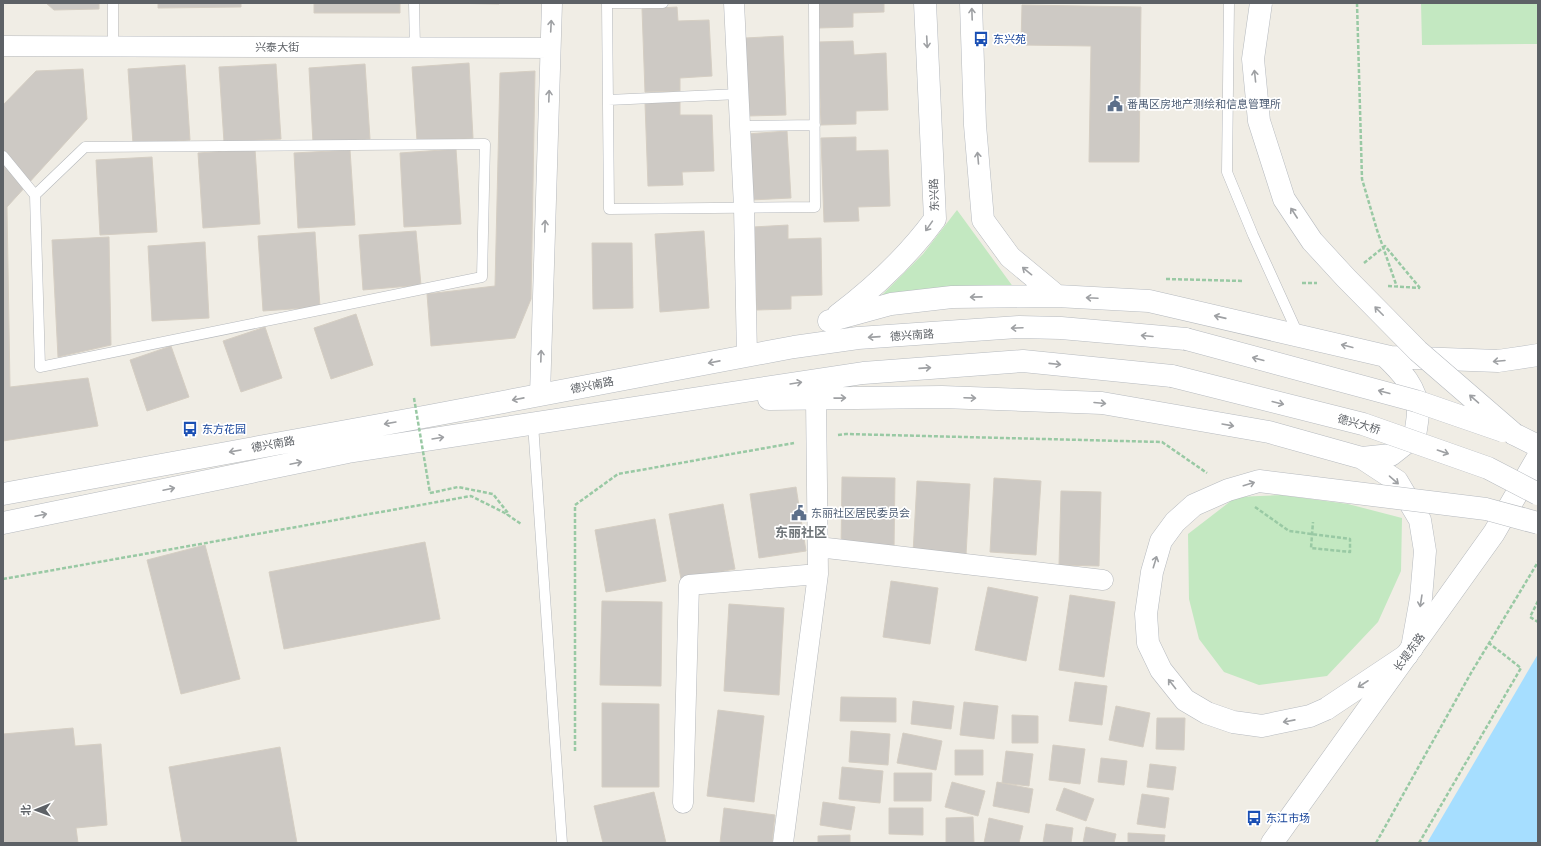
<svg xmlns="http://www.w3.org/2000/svg" width="1541" height="846" font-family="'DM Sans','Noto Sans SC',sans-serif">
  <style>
    .green { fill: #c3e8c1 }
    .water { fill: #a6deff }
    .building { fill: #cdc9c4; stroke: #d5cec3 }
    .lines { fill: none; stroke-linecap: round; stroke-linejoin: round }
    .service-casing { stroke: #b5b8bc; stroke-width: 11 }
    .minor-casing { stroke: #b5b8bc; stroke-width: 21 }
    .tertiary-casing { stroke: #b5b8bc; stroke-width: 23 }
    .secondary-casing { stroke: #b6babf; stroke-width: 23 }
    .path { stroke: #99c9a4; stroke-width: 2.5; stroke-dasharray: 4 2; stroke-linecap: butt }
    .service { stroke: #fff; stroke-width: 10 }
    .minor { stroke: #fff; stroke-width: 20 }
    .tertiary { stroke: #fff; stroke-width: 22 }
    .secondary { stroke: #fff; stroke-width: 22 }
    .secondary-bridge-casing { stroke: #b6babf; stroke-width: 23; stroke-linecap: butt }
    .path-bridge { stroke: #99c9a4; stroke-width: 2.5; stroke-dasharray: 4 2; stroke-linecap: butt }
    .secondary-bridge { stroke: #fff; stroke-width: 22 }
    .oneway { stroke: #9ea0a3 }
    .labels { text-anchor: middle; stroke-width: 3.5; stroke-linejoin: round; paint-order: stroke }
    .transit-label { font-size: 11px; fill: #164399; stroke: #fff; text-anchor: start }
    .street-label { font-size: 11px; fill: #5d6166; stroke: #fff }
    .service-label { font-size: 11px; fill: #4e5e75; stroke: #fff; text-anchor: start }
    .quarter-label { font-size: 13px; font-weight: bold; fill: #6e7478; stroke: #fff }
  </style>
  <rect width="100%" height="100%" fill="#f0ede5"/>
  <!-- green -->
  <path class="green" d="M1421,3H1538V44L1422,45Z
    M957,210L1014,288L879,298L923,254Z
    M1281,495L1348,504L1402,518L1401,571L1378,622L1327,676L1259,685L1224,672L1199,639L1189,599L1188,534L1236,497Z"/>
  <!-- water -->
  <path class="water" d="M1538,654V843H1427Z"/>
  <!-- building -->
  <path class="building" d="M46,3H99V9L54,10Z
    M158,3H241V7L158,8Z
    M314,3H400V13H314Z
    M443,3H499V4Z
    M817,3H884V12L853,13V27L818,28Z
    M1022,5L1141,7L1139,162H1089L1091,46L1021,45Z
    M677,7L678,21L709,20L712,76L680,78V91L645,92L642,9Z
    M783,36L786,115L748,116L745,38Z
    M853,41L854,55L886,53L888,110L856,111V124L821,125L818,42Z
    M469,63L473,138L417,141L412,67Z
    M276,64L281,139L224,142L219,67Z
    M365,64L370,139L313,143L309,68Z
    M185,65L190,140L133,144L128,69Z
    M83,69L87,119L7,207L10,387L88,378L98,426L3,441V105L36,71Z
    M535,71L531,299L515,338L431,346L427,294L495,286L500,73Z
    M680,102V115H712L714,171L682,172L683,185L648,186L645,103Z
    M787,131L791,198L751,200L747,134Z
    M856,137V151L888,150L890,206L858,207L859,221L824,222L821,138Z
    M255,149L260,224L203,228L198,153Z
    M456,149L461,224L404,227L400,153Z
    M350,150L355,225L298,228L294,153Z
    M152,157L157,232L100,235L96,160Z
    M788,225V239L821,238L822,295L791,296V309L757,310L753,227Z
    M416,231L421,285L363,290L359,235Z
    M704,231L709,308L660,312L655,234Z
    M315,232L320,307L263,311L258,236Z
    M109,237L111,345L58,357L52,240Z
    M205,242L209,318L152,321L148,246Z
    M592,243H632L633,308L593,309Z
    M356,314L373,365L331,379L314,328Z
    M265,327L282,378L241,392L223,341Z
    M171,346L189,397L147,411L130,360Z
    M842,477L895,478L894,550L841,549Z
    M994,478L1041,481L1036,555L990,552Z
    M917,481L970,484L966,555L913,553Z
    M796,487L806,551L759,558L750,494Z
    M1061,491L1101,492L1099,566L1059,565Z
    M723,504L735,569L681,579L669,514Z
    M655,519L666,581L606,592L595,530Z
    M425,542L440,619L284,649L269,572Z
    M205,545L240,679L181,694L147,560Z
    M891,581L938,588L930,644L883,637Z
    M988,587L1038,597L1026,661L975,650Z
    M1070,595L1115,602L1104,677L1059,670Z
    M602,601L662,602L661,686L600,685Z
    M729,604L784,608L779,695L724,691Z
    M1075,682L1107,686L1102,725L1069,721Z
    M841,697L896,698V722L840,721Z
    M913,701L954,706L951,729L911,724Z
    M964,702L998,706L994,739L960,735Z
    M602,703L659,704V787H602Z
    M1116,706L1150,713L1143,747L1109,740Z
    M718,710L764,716L754,802L707,796Z
    M1012,715L1038,716V743H1012Z
    M1157,718H1185L1184,750L1156,749Z
    M73,728L75,746L101,744L107,825L76,828L78,843H3V734Z
    M851,731L890,734L888,765L849,762Z
    M903,733L942,741L936,770L897,763Z
    M1053,745L1085,749L1080,784L1049,780Z
    M280,747L297,843H182L169,767Z
    M955,750H983V775H955Z
    M1006,751L1033,754L1029,786L1002,783Z
    M1101,758L1127,761L1124,785L1098,782Z
    M1150,764L1176,767L1173,790L1147,787Z
    M842,767L883,771L880,803L839,799Z
    M894,773H932L931,801H894Z
    M952,782L985,791L978,816L945,807Z
    M997,782L1033,789L1029,813L993,806Z
    M1064,788L1094,799L1086,821L1056,810Z
    M654,792L666,843H603L594,806Z
    M1142,794L1169,798L1165,828L1137,824Z
    M823,802L855,807L851,830L820,825Z
    M724,808L775,815L772,843H720Z
    M889,808H923V835L889,834Z
    M973,817L974,843H946V818Z
    M989,818L1023,826L1019,843H984Z
    M1046,824L1073,828L1071,843H1043Z
    M1086,827L1116,834L1114,843H1083Z
    M1128,833L1165,835L1164,843H1128Z
    M850,835V843H818V836Z"/>
  <g class="lines">
    <defs>
      <path id="service" d="M113,3V47
        M414,3L415,48
        M663,3H607L609,209L815,207L814,3
        M1229,3L1227,172L1253,235L1298,334
        M608,100L739,94
        M740,126L815,125
        M3,156L35,195L40,367L482,277L485,144L85,147L35,195
        M533,424L562,843"/>
      <path id="minor" d="M734,3L744,207L747,356
        M3,46L550,48
        M540,395L552,3
        M818,547L1103,580
        M683,803L689,585L818,574
        M783,843L818,574L816,398"/>
      <path id="tertiary" d="M1272,843L1494,533L1538,457"/>
      <path id="secondary" d="M971,3L975,125L983,220L1010,257L1057,296
        M838,315C875,287 908,256 935,219L925,3
        M829,321L891,304L952,297L1057,296L1149,301L1390,357L1498,361L1538,355
        M769,399L942,397L1102,403L1269,432L1362,458L1397,481L1420,520L1425,551L1421,598L1412,648
        M1514,434L1538,446
        M1362,458L1391,455L1415,436C1416,428 1418,419 1418,411C1417,388 1401,371 1385,356
        M3,494L429,416L794,347L858,338L1019,327L1061,328L1186,339
        M3,523L348,452L863,373L1023,361L1172,376
        M1326,709L1407,655"/>
    </defs>
    <!-- service casing -->
    <use href="#service" class="service-casing"/>
    <!-- minor casing -->
    <use href="#minor" class="minor-casing"/>
    <!-- tertiary casing -->
    <use href="#tertiary" class="tertiary-casing"/>
    <!-- secondary casing -->
    <use href="#secondary" class="secondary-casing"/>
    <!-- path -->
    <path class="path" d="M1357,3L1362,179L1377,230L1397,287
      M1166,279L1244,281
      M1302,283H1317
      M1388,286L1420,288
      M838,435L846,434L1162,442L1207,473
      M430,493L458,487L493,494L508,513L507,515
      M1255,507L1289,531L1350,539V552L1311,548L1313,522
      M3,579L471,496L505,513L521,524
      M1538,601L1530,617L1538,622
      M575,751V505L618,474L794,443
      M1376,843L1471,673L1538,562
      M1419,843L1521,668L1489,643"/>
    <!-- service -->
    <use href="#service" class="service"/>
    <!-- minor -->
    <use href="#minor" class="minor"/>
    <!-- tertiary -->
    <use href="#tertiary" class="tertiary"/>
    <!-- secondary -->
    <use href="#secondary" class="secondary"/>
    <defs>
      <path id="secondary-bridge" d="M1261,3L1253,59L1259,121L1284,199L1312,241L1346,278L1418,351L1514,434
        M1186,339L1416,401L1503,431
        M1172,376L1363,424L1488,468L1538,494
        M1326,709L1310,716L1262,726L1233,722L1207,713L1185,700L1161,670L1148,643L1146,614L1152,572L1161,541L1175,522L1194,505L1228,490L1259,481L1486,509L1538,523"/>
    </defs>
    <!-- secondary-bridge casing -->
    <use href="#secondary-bridge" class="secondary-bridge-casing"/>
    <!-- path-bridge -->
    <path class="path-bridge" d="M1364,263L1385,246L1420,288
      M414,398L430,493"/>
    <!-- secondary-bridge -->
    <use href="#secondary-bridge" class="secondary-bridge"/>
  </g>
  <!-- one-way arrows -->
  <defs><path id="oneway-shaft" d="M-6 0H5M1.5-3L5.5 0L1.5 3" fill="none" stroke-width="1.6" stroke-linecap="round" stroke-linejoin="round"/></defs>
  <g class="oneway">
    <use href="#oneway-shaft" transform="translate(972 14) rotate(-92)"/>
    <use href="#oneway-shaft" transform="translate(551 26) rotate(-87)"/>
    <use href="#oneway-shaft" transform="translate(927 42) rotate(87)"/>
    <use href="#oneway-shaft" transform="translate(1255 76) rotate(-96)"/>
    <use href="#oneway-shaft" transform="translate(549 96) rotate(-88)"/>
    <use href="#oneway-shaft" transform="translate(978 158) rotate(-95)"/>
    <use href="#oneway-shaft" transform="translate(1294 213) rotate(-123)"/>
    <use href="#oneway-shaft" transform="translate(545 226) rotate(-88)"/>
    <use href="#oneway-shaft" transform="translate(929 226) rotate(125)"/>
    <use href="#oneway-shaft" transform="translate(1027 271) rotate(-141)"/>
    <use href="#oneway-shaft" transform="translate(976 297) rotate(179)"/>
    <use href="#oneway-shaft" transform="translate(1092 298) rotate(-177)"/>
    <use href="#oneway-shaft" transform="translate(1379 311) rotate(-135)"/>
    <use href="#oneway-shaft" transform="translate(1220 317) rotate(-167)"/>
    <use href="#oneway-shaft" transform="translate(1017 328) rotate(178)"/>
    <use href="#oneway-shaft" transform="translate(1147 336) rotate(-175)"/>
    <use href="#oneway-shaft" transform="translate(874 337) rotate(176)"/>
    <use href="#oneway-shaft" transform="translate(1347 346) rotate(-166)"/>
    <use href="#oneway-shaft" transform="translate(541 356) rotate(-88)"/>
    <use href="#oneway-shaft" transform="translate(1258 359) rotate(-165)"/>
    <use href="#oneway-shaft" transform="translate(1499 361) rotate(175)"/>
    <use href="#oneway-shaft" transform="translate(714 362) rotate(169)"/>
    <use href="#oneway-shaft" transform="translate(1055 364) rotate(6)"/>
    <use href="#oneway-shaft" transform="translate(925 368) rotate(-4)"/>
    <use href="#oneway-shaft" transform="translate(796 383) rotate(-9)"/>
    <use href="#oneway-shaft" transform="translate(1384 392) rotate(-165)"/>
    <use href="#oneway-shaft" transform="translate(840 398) rotate(-1)"/>
    <use href="#oneway-shaft" transform="translate(970 398) rotate(2)"/>
    <use href="#oneway-shaft" transform="translate(518 399) rotate(169)"/>
    <use href="#oneway-shaft" transform="translate(1474 399) rotate(-139)"/>
    <use href="#oneway-shaft" transform="translate(1100 403) rotate(5)"/>
    <use href="#oneway-shaft" transform="translate(1278 403) rotate(14)"/>
    <use href="#oneway-shaft" transform="translate(390 423) rotate(170)"/>
    <use href="#oneway-shaft" transform="translate(1228 425) rotate(10)"/>
    <use href="#oneway-shaft" transform="translate(438 438) rotate(-9)"/>
    <use href="#oneway-shaft" transform="translate(235 451) rotate(170)"/>
    <use href="#oneway-shaft" transform="translate(1443 452) rotate(19)"/>
    <use href="#oneway-shaft" transform="translate(296 463) rotate(-12)"/>
    <use href="#oneway-shaft" transform="translate(1394 480) rotate(41)"/>
    <use href="#oneway-shaft" transform="translate(1249 484) rotate(-17)"/>
    <use href="#oneway-shaft" transform="translate(169 489) rotate(-12)"/>
    <use href="#oneway-shaft" transform="translate(41 515) rotate(-12)"/>
    <use href="#oneway-shaft" transform="translate(1155 562) rotate(-73)"/>
    <use href="#oneway-shaft" transform="translate(1421 601) rotate(99)"/>
    <use href="#oneway-shaft" transform="translate(1172 684) rotate(-128)"/>
    <use href="#oneway-shaft" transform="translate(1363 684) rotate(147)"/>
    <use href="#oneway-shaft" transform="translate(1289 721) rotate(169)"/>
  </g>
  <!-- icons -->
  <defs>
    <symbol id="bus-bare" viewBox="-9 -9 18 18"><path d="M-5-6H5V4H4V6H2V4H-2V6H-4V4H-5ZM-3.5-4V0h7V-4ZM-3.5 1.2v1.5H-2V1.2ZM2 1.2v1.5H3.5V1.2Z" fill="#1a4fb4" stroke="#fff" stroke-width="2.5" paint-order="stroke"/></symbol>
    <symbol id="civic-bare" viewBox="-9 -9 18 18"><path d="M-.6-6.5H3V-4.5H.6V-3L4-1V1h2V6H-6V1h2V-1L-.6-3ZM-1.2 2.5V6h2.4V2.5Z" fill="#5c6f8a" stroke="#fff" stroke-width="2.5" paint-order="stroke"/></symbol>
  </defs>
  <g fill-rule="evenodd">
    <use href="#bus-bare" x="970" y="28" width="22" height="22"/>
    <use href="#civic-bare" x="1104" y="93" width="22" height="22"/>
    <use href="#bus-bare" x="179" y="418" width="22" height="22"/>
    <use href="#civic-bare" x="788" y="502" width="22" height="22"/>
    <use href="#bus-bare" x="1243" y="807" width="22" height="22"/>
  </g>
  <g class="labels">
    <!-- transit labels -->
    <g class="transit-label">
      <text x="993" y="43">东兴苑</text>
      <text x="202" y="433">东方花园</text>
      <text x="1266" y="822">东江市场</text>
    </g>
    <!-- street labels -->
    <g class="street-label">
      <text x="277" y="51">兴泰大街</text>
      <text transform="translate(934 195) rotate(-92)" y="4">东兴路</text>
      <text transform="translate(912 335) rotate(-4)" y="4">德兴南路</text>
      <text transform="translate(592 385) rotate(-11)" y="4">德兴南路</text>
      <text transform="translate(1359 424) rotate(16)" y="4">德兴大桥</text>
      <text transform="translate(273 444) rotate(-10)" y="4">德兴南路</text>
      <text transform="translate(1409 652) rotate(-54)" y="4">长堤东路</text>
    </g>
    <!-- service labels -->
    <g class="service-label">
      <text x="1127" y="108">番禺区房地产测绘和信息管理所</text>
      <text x="811" y="517">东丽社区居民委员会</text>
    </g>
    <!-- quarter labels -->
    <g class="quarter-label">
      <text x="801" y="537">东丽社区</text>
    </g>
  </g>
  <!-- border -->
  <rect width="1541" height="846" fill="none" stroke="#5d6166" stroke-width="8"/>
  <!-- north arrow -->
  <g transform="translate(36 810) rotate(269)" stroke="#ffffff" stroke-width="3" paint-order="stroke">
  <path d="M0-3L7 15L0 10L-7 15Z" fill="#5d6166"/>
  <text y="-6" font-size="11" font-weight="bold" text-anchor="middle" fill="#5d6166">北</text>
  </g>
</svg>
